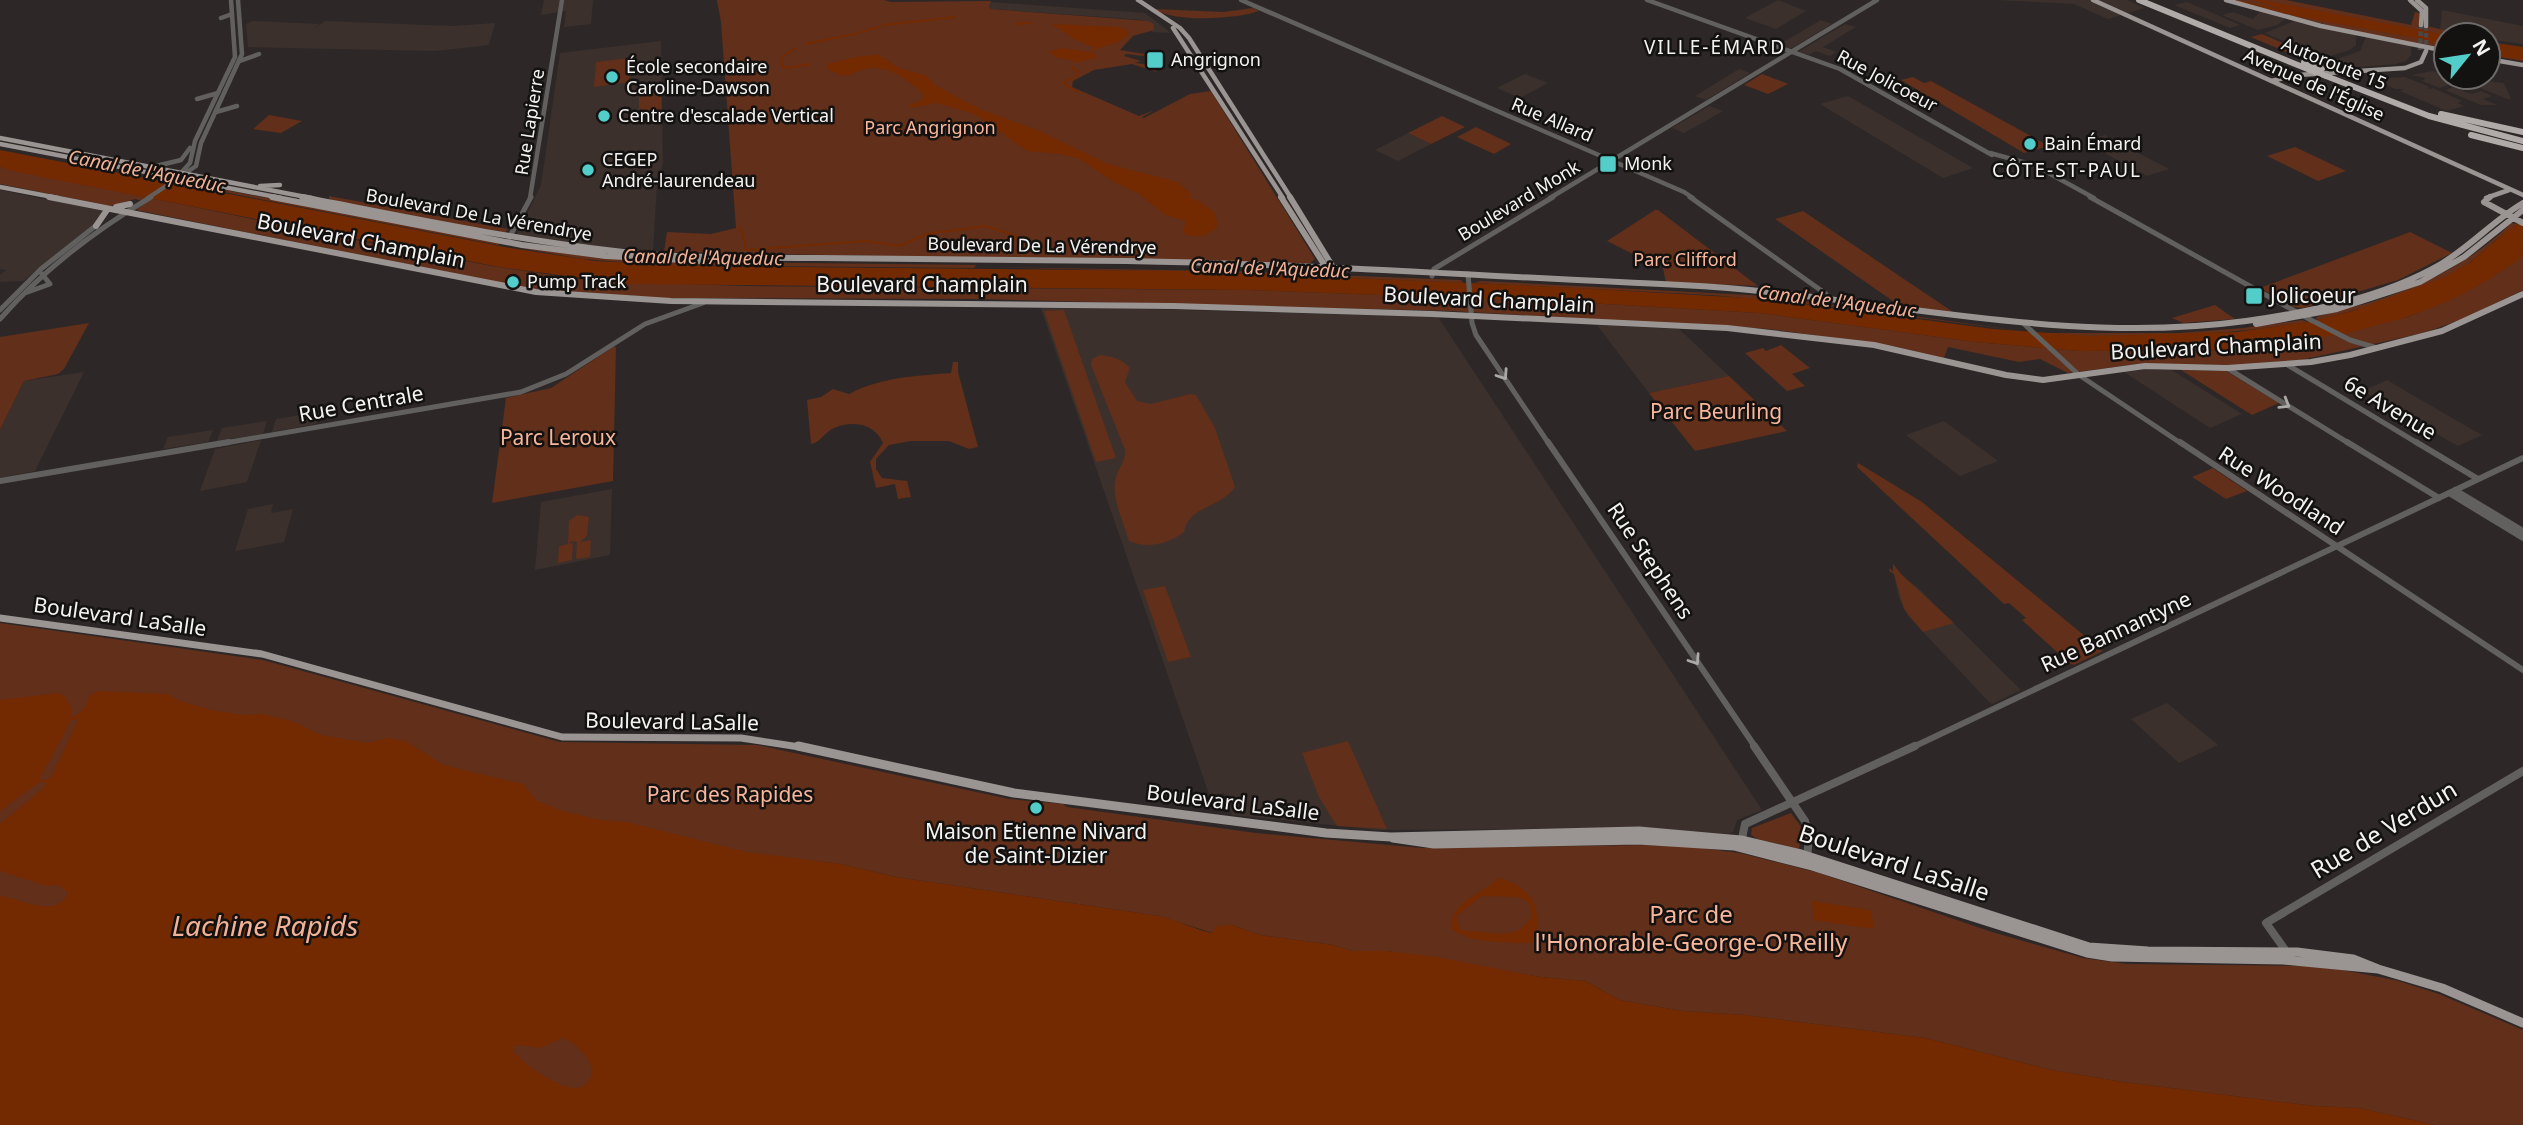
<svg xmlns="http://www.w3.org/2000/svg" width="2523" height="1125" font-family="'Noto Sans',sans-serif">
  <style>
    .built { fill: #3b302c }
    .green { fill: #612f1a }
    .water { fill: #742a01; fill-rule: evenodd }
    .lines { fill: none; stroke-linecap: round; stroke-linejoin: round }
    .stream-far1 { stroke: #742a01; stroke-width: 2 }
    .stream { stroke: #742a01; stroke-width: 2.5 }
    .major-tunnel { stroke: #4b4645; stroke-width: 4.5; stroke-dasharray: 4.5 2.5; stroke-linecap: butt }
    .minor-far3 { stroke: #62605f; stroke-width: 4.5 }
    .minor-far2 { stroke: #62605f; stroke-width: 5 }
    .minor-far1 { stroke: #62605f; stroke-width: 6 }
    .minor { stroke: #62605f; stroke-width: 8 }
    .major-far3 { stroke: #9a9593; stroke-width: 4.5 }
    .major-far2 { stroke: #9a9593; stroke-width: 6 }
    .major-far1 { stroke: #9a9593; stroke-width: 7 }
    .major { stroke: #9a9593; stroke-width: 9 }
    .highway { stroke: #b0aaa8; stroke-width: 6 }
    .highway-bridge { stroke: #b0aaa8; stroke-width: 6 }
    .oneway { stroke: #acaaa8 }
    .poi-dot { fill: #53cdca; stroke: #141211; stroke-width: 2.5 }
    .labels { text-anchor: middle; stroke-width: 5; stroke-linejoin: round; paint-order: stroke }
    .far-poi-label { font-size: 18px; fill: #f5f3f1; stroke: #141211; text-anchor: start }
    .far-street-label { font-size: 18px; fill: #f5f3f1; stroke: #141211 }
    .far-park-label { font-size: 18px; fill: #f9b69b; stroke: #141211 }
    .far-neighbourhood-label { font-size: 19px; letter-spacing: 2px; fill: #f5f3f1; stroke: #141211 }
    .far-water-label { font-size: 19px; font-style: italic; fill: #f3b196; stroke: #141211 }
    .street-label { font-size: 21px; fill: #f5f3f1; stroke: #141211 }
    .poi-label { font-size: 21px; fill: #f5f3f1; stroke: #141211; text-anchor: start }
    .park-label { font-size: 21px; fill: #f9b69b; stroke: #141211 }
    .near-street-label { font-size: 24px; fill: #f5f3f1; stroke: #141211 }
    .near-park-label { font-size: 24px; fill: #f9b69b; stroke: #141211 }
    .near-water-label { font-size: 28px; font-style: italic; fill: #f3b196; stroke: #141211 }
  </style>
  <rect width="100%" height="100%" fill="#2d2827"/>
  <!-- built -->
  <path class="built" d="M544,0H593L591,24L564,27L566,11L541,15Z
    M1778,0L1806,11L1776,29L1745,18Z
    M1995,0H2127L2145,8L2108,19L2074,4Z
    M990,2L1145,13L1171,33L1152,32L1154,24L1143,20L993,9H989Z
    M2187,2L2208,11L2240,25L2230,28L2174,5Z
    M2442,10L2523,26V44L2488,39V35L2440,31Z
    M2261,11L2285,19L2277,25L2258,30L2222,15L2233,12L2253,19Z
    M1821,20L1832,24L1790,49L1773,43L1779,39L1785,41Z
    M253,21L320,24L309,33L325,21L453,26L495,23L489,45L435,51L248,47L246,24Z
    M2294,21L2356,35V45L2350,50L2324,58L2265,33Z
    M1845,24L1856,27L1823,47L1836,52L1830,56L1816,51L1809,55L1798,52Z
    M2366,37L2411,46V55L2406,61L2396,64L2346,68L2331,61L2360,51Z
    M661,41L663,163L657,186L653,250L583,246L517,234L541,185L560,53Z
    M1739,69L1750,73L1706,100L1695,96Z
    M2433,71L2453,80L2449,82L2453,85L2458,82L2470,87L2462,91L2472,94L2481,91L2492,96L2483,99L2497,105H2481L2445,90L2453,87L2448,85L2439,88L2422,81L2426,78L2411,75Z
    M1525,74L1548,83L1520,98L1497,88Z
    M2405,77L2430,87L2427,88L2429,89L2433,88L2462,101L2457,103L2464,106L2447,111L2400,91L2404,89H2395L2373,79Z
    M2453,77L2504,83L2511,99H2507Z
    M1848,96L1973,168L1943,178L1820,104Z
    M1709,106L1723,111L1684,133L1672,128Z
    M1408,133L1431,144L1398,161L1375,150Z
    M2105,135L2127,147L2169,169L2147,176L2084,142Z
    M0,190L99,210L103,212L101,218L88,230L23,281L0,282V275L6,270L0,269Z
    M1040,306L1438,317L1762,810L1737,820L1733,832L1728,834L1648,828L1380,830L1232,815L1224,793L1210,797Z
    M1597,325L1679,329L1729,376L1649,393Z
    M2150,369H2170L2242,414L2210,428L2124,372Z
    M84,372L35,471L0,478V430L24,381Z
    M2387,380L2452,418L2482,435L2458,446L2363,391Z
    M320,412L316,424L272,432L276,419Z
    M267,421L263,434L217,441L222,428Z
    M1944,421L1963,435L1998,461L1960,476L1906,435Z
    M213,430L208,442L163,449L168,437Z
    M261,440L247,482L200,491L215,449Z
    M612,489L610,555L535,570L541,502Z
    M273,504L271,513L293,509L284,542L235,551L248,509Z
    M1893,570L1917,587L2021,690L1992,704L1989,702L1908,616L1899,598Z
    M2167,703L2218,745L2179,763L2131,719Z"/>
  <!-- green -->
  <path class="green" d="M717,0H884L891,2L991,1L989,7L991,9L1148,21L1154,24V30L1133,36L1120,50L1145,54L1143,56L1126,54L1124,56L1141,61L1135,63L1151,65L1157,72L1132,64L1094,70L1073,81L1072,87L1139,116L1155,110L1142,117L1144,118L1190,94L1211,91L1315,259L1309,264L664,252L667,232L711,234L736,228L721,22Z
    M2229,0H2286L2411,25L2415,12L2420,13L2419,24L2464,35H2446V50L2354,32Z
    M1253,8L1259,11C1236,19 1175,23 1154,9L1223,12Z
    M2262,34L2338,67L2339,68L2329,70L2251,37Z
    M630,58L629,82L594,87L596,62Z
    M1762,74L1786,83L1788,84L1768,94L1744,85Z
    M1913,77L1924,83L1931,81L2049,146L2024,153L1901,80Z
    M653,83L661,84L662,122L658,123L639,119V86Z
    M269,115L302,121L281,133L253,129Z
    M1442,116L1465,127L1431,144L1408,133Z
    M1476,127L1511,144L1494,154L1457,137Z
    M2295,147L2346,171L2318,181L2267,156Z
    M0,167L344,238L492,266L592,281L746,286L1249,290L1588,303L1759,313L1975,342L2080,351H2210L2408,317L2479,285L2523,255V290L2460,320L2423,333L2301,360L2234,365L2138,364L2068,373L2040,359L2019,362L1948,347L1944,358L1897,347L1769,329L1451,311L980,299L665,298L522,288L136,210L147,202L135,199L111,206L0,184Z
    M184,182L500,243L498,245L182,184Z
    M329,196L508,229L505,233L342,203L329,199Z
    M1655,210H1658L1758,286L1666,282L1660,255L1633,254L1607,241Z
    M1803,211L1953,312L1900,306L1775,219Z
    M2511,223L2519,224C2498,234 2483,255 2462,268C2418,294 2368,307 2318,320L2315,318C2330,311 2353,308 2371,302C2424,285 2471,263 2511,223Z
    M2410,232L2452,253L2398,280L2303,308L2293,307L2260,288Z
    M520,248L646,261L976,265L974,268L660,265L582,259Z
    M989,267L1223,271V273Z
    M1234,271L1461,280L1463,283L1234,273Z
    M1481,281L1768,296L2029,332L1818,305L1711,295L1474,283Z
    M2215,305L2235,319L2183,323L2172,318Z
    M1064,310L1116,458L1096,462L1044,311Z
    M2302,320L2308,322C2241,333 2174,337 2105,336C2085,336 2059,338 2042,333H2179L2243,328Z
    M89,323L64,369L58,374L24,381L0,430V337Z
    M1781,345L1810,368L1792,374L1805,386L1787,391L1745,353L1763,348L1766,351Z
    M613,347H616L613,481L492,503L506,398L551,388Z
    M1100,355C1111,356 1123,359 1130,368L1125,382L1137,401L1151,404L1190,394L1196,395L1215,428L1235,487C1220,509 1189,505 1184,532C1169,544 1147,549 1129,541C1124,523 1112,500 1115,481C1117,469 1126,462 1125,450L1091,365L1092,359Z
    M953,362H958V372L978,447L969,449L949,441H911L889,445L876,459V469L882,478L907,481L911,497L898,499L895,484L876,488L870,462L883,443C875,423 852,420 834,428C824,432 822,442 811,444L807,400L821,397L833,389L849,394C881,377 916,376 951,373Z
    M2181,370L2226,371L2279,403L2252,415Z
    M1729,376L1787,431L1695,451L1649,393Z
    M1858,463L1922,502L2103,651L2074,665L2069,663L2022,620L2026,618L2009,603L2004,604L1857,467Z
    M2213,468L2214,469L2247,491L2226,499L2192,477Z
    M577,515L589,517L587,536L580,542L591,540L590,557L576,559L577,542L571,541L570,544L573,543L572,560L558,563L559,546L568,544L569,521Z
    M1893,564L1901,574L1954,623L1923,632L1904,609L1894,574L1889,571L1890,568L1893,572Z
    M1165,586L1191,657L1168,662L1143,590Z
    M0,623L263,660L560,742L757,745L1009,799L1063,804L1067,807L1256,833L1422,848L1647,845L1693,847L1740,853L1819,873L1992,932L2083,958L2127,964L2303,966L2342,970L2395,980L2439,994L2523,1030V1125H2435L2359,1108L2315,1106L2123,1082L2052,1070L1925,1038L1745,1015L1682,1011L1620,1000L1585,981L1540,977L1387,951H1353L1333,945L1260,935L1232,925L1213,933L1159,916L896,877L841,864L805,860L658,1125H0Z
    M1348,741L1387,829L1337,826L1319,797L1302,753Z
    M1791,813L1802,828L1799,849L1757,839L1751,835L1752,828Z"/>
  <!-- water -->
  <path class="water" d="M2235,0L2286,10L2253,0H2262L2447,35L2446,47L2417,38L2295,16Z
    M1052,24L1116,27L1126,29L1129,33C1118,48 1104,42 1092,53L1097,56L1096,58L1075,63L1074,60L1057,58L1049,51L1061,48L1091,52L1095,48L1074,39Z
    M2488,42L2523,47V61L2488,55Z
    M879,55L899,68L927,76L935,85L980,109L1042,132L1108,164L1178,182L1191,194L1189,198L1197,200L1215,213L1218,226L1205,236H1188L1183,231L1186,221L1165,215L1141,195L1112,181L1080,159L1060,154L1027,151L975,114L937,103L910,108V105L923,99L924,95C911,82 887,63 865,69C857,71 851,75 843,76L827,69V64L860,56Z
    M0,150L510,248L595,261L696,266L1186,271L1559,287L1764,299L1993,329L2090,336L2237,332L2308,322L2353,311L2445,277L2471,262L2509,229L2523,222V255L2515,263H2513L2485,282L2449,301L2407,317L2345,334L2218,350L2080,351L1975,342L1759,313L1588,303L1249,290L626,284L499,267L17,172L0,167Z
    M99,691L168,694L180,701L211,710L244,715L264,714L294,722L321,735L367,743L388,738L406,741L443,765L523,784L537,801L563,811L600,820L627,822L746,852L841,864L896,877L1159,916C1177,920 1196,930 1212,933L1217,926L1232,925L1260,935L1333,945L1353,951H1387L1437,957L1540,977L1585,981L1620,1000L1682,1011L1745,1015L1925,1038L2052,1070L2123,1082L2315,1106L2359,1108L2435,1125H0V896C19,898 58,920 68,893L59,885L47,886L0,871V824L45,787V781L52,776L79,719L74,720L75,715C83,712 88,705 89,696ZM562,1038C579,1043 606,1072 583,1086C567,1096 523,1064 513,1051L515,1045L540,1048Z
    M59,693C70,698 73,710 71,719C68,729 46,767 39,779L40,781L0,811V700Z
    M1498,878C1521,884 1538,896 1537,921C1537,931 1537,936 1530,943C1511,943 1462,943 1451,927C1452,900 1483,894 1498,878ZM1482,896L1518,897L1530,903L1532,916C1520,936 1505,935 1484,932C1476,931 1469,932 1461,930L1458,925V915Z
    M1812,901L1871,910L1874,929L1814,920Z"/>
  <g class="lines">
    <!-- stream-far1 -->
    <path class="stream-far1" d="M1016,24L1031,23
      M884,25L955,17
      M862,32L881,26
      M806,44L858,33
      M796,48L783,56L782,66L787,68L811,64
      M1072,67L1079,73L1076,76
      M1072,78L1063,83L1078,92
      M738,227L743,234L746,250L866,241L900,246L926,234L985,226L1015,235L1025,255
      M71,719L75,718"/>
    <!-- stream -->
    <path class="stream" d="M40,781H45"/>
    <!-- major-tunnel -->
    <path class="major-tunnel" d="M2426,26V51
      M2420,50L2421,25"/>
    <!-- minor-far3 -->
    <path class="minor-far3" d="M1241,0L1684,192L1693,198
      M1647,0L1840,69L1992,155
      M221,18L232,14
      M240,61L259,54
      M197,99L218,93
      M216,112L237,106
      M1990,153L2034,165L2094,198
      M152,167L181,160L190,148
      M179,175L190,163L195,141L235,57L231,0
      M148,198L196,166L201,143L242,54L238,0
      M530,198L562,0
      M1550,198L1877,0"/>
    <!-- minor-far2 -->
    <path class="minor-far2" d="M1690,197L1826,294L1828,302
      M2090,197L2309,319L2350,340L2377,348
      M509,238L531,197
      M1468,274L1472,323L1476,335L1549,444
      M1432,276L1434,269L1553,197
      M25,293L50,284L42,274
      M0,310L41,269L98,224
      M0,319C44,269 94,231 151,197
      M2023,323L2079,375L2182,444
      M2286,364L2419,444
      M2227,368L2350,444
      M219,444L521,392L566,374L645,324L703,303"/>
    <!-- minor-far1 -->
    <path class="minor-far1" d="M1548,442L1756,748
      M2180,442L2523,670
      M2347,442L2439,498
      M2416,442L2478,479
      M0,481L229,442
      M2455,490L2523,531
      M2449,493L2523,538
      M1911,748L2523,458"/>
    <!-- minor -->
    <path class="minor" d="M1754,746L1805,821L1809,835L1807,859
      M1741,843L1745,824L1915,746
      M2288,954L2266,923L2523,771"/>
    <!-- major-far3 -->
    <path class="major-far3" d="M1138,0L1180,28L1189,38L1291,198
      M2093,0L2523,195
      M2226,0L2321,26L2446,51
      M2410,0L2422,11L2421,25
      M2417,0L2426,8V26
      M1173,28L1283,198
      M2488,59L2523,65
      M2271,81L2298,75L2405,68L2421,62L2426,51
      M0,138L311,198
      M0,144L281,198
      M260,186L280,185
      M0,187L58,198
      M2486,198L2509,190"/>
    <!-- major-far2 -->
    <path class="major-far2" d="M49,197L536,292L671,301L1173,306L1432,314L1727,328L1874,345L2006,375L2043,380L2145,366L2227,368L2311,362L2350,355L2442,331L2523,294
      M272,197L522,245L606,256L704,261
      M302,197C406,217 510,239 615,251C682,259 751,257 819,258C921,259 1023,260 1126,261C1311,264 1496,277 1681,285C1870,294 2056,347 2246,321C2311,312 2384,297 2441,264C2471,246 2494,220 2523,203
      M1281,197L1327,269
      M1290,197L1336,272
      M2490,197L2484,202L2523,223
      M116,207L130,204
      M96,226L107,210
      M2256,324L2337,309L2420,282L2464,257L2523,210"/>
    <!-- major-far1 -->
    <path class="major-far1" d="M0,618L262,654L562,737L741,738L806,748"/>
    <!-- major -->
    <path class="major" d="M798,746L1014,793L1326,833L1391,837L1639,831L1741,840L1801,854L2089,947L2148,951L2297,952L2353,959L2378,969
      M1393,838L1434,844L1638,840L1734,846L1812,866L2087,953L2112,957L2283,960L2378,969L2442,988L2523,1023"/>
    <!-- highway -->
    <path class="highway" d="M2139,0L2310,70
      M2304,62L2322,69
      M2326,76L2429,116L2523,141
      M2441,114L2523,132
      M2471,135L2523,148"/>
    <!-- highway-bridge -->
    <path class="highway-bridge" d="M2310,70L2326,76"/>
  </g>
  <!-- one-way arrows -->
  <defs><path id="oneway-chevron" d="M-2-3.5L2.5 0L-2 3.5" fill="none" stroke-width="1.6" stroke-linecap="round" stroke-linejoin="round" transform="scale(1.75)"/></defs>
  <g class="oneway">
    <use href="#oneway-chevron" transform="translate(1503 375) rotate(56)"/>
    <use href="#oneway-chevron" transform="translate(2285 404) rotate(31)"/>
    <use href="#oneway-chevron" transform="translate(1695 660) rotate(56)"/>
  </g>
  <!-- markers -->
  <g class="poi-dot">
    <rect x="1146" y="51" width="18" height="18" rx="3.5"/>
    <circle cx="612" cy="77" r="7"/>
    <circle cx="604" cy="116" r="7"/>
    <circle cx="2030" cy="144" r="7"/>
    <rect x="1599" y="155" width="18" height="18" rx="3.5"/>
    <circle cx="588" cy="170" r="7"/>
    <circle cx="513" cy="282" r="7"/>
    <rect x="2245" y="287" width="18" height="18" rx="3.5"/>
    <circle cx="1036" cy="808" r="7"/>
  </g>
  <g class="labels">
    <!-- far-poi labels -->
    <g class="far-poi-label">
      <text x="1171" y="66">Angrignon</text>
      <text x="626" y="73">École secondaire<tspan x="626" dy="21">Caroline-Dawson</tspan></text>
      <text x="618" y="122">Centre d'escalade Vertical</text>
      <text x="2044" y="150">Bain Émard</text>
      <text x="602" y="166">CEGEP<tspan x="602" dy="21">André-laurendeau</tspan></text>
      <text x="1624" y="170">Monk</text>
      <text x="527" y="288">Pump Track</text>
    </g>
    <!-- far-street labels -->
    <g class="far-street-label">
      <text transform="translate(2334 64) rotate(22)" y="6">Autoroute 15</text>
      <text transform="translate(1887 81) rotate(28)" y="6">Rue Jolicoeur</text>
      <text transform="translate(2314 85) rotate(24)" y="6">Avenue de l'Église</text>
      <text transform="translate(1552 120) rotate(23)" y="6">Rue Allard</text>
      <text transform="translate(530 122) rotate(-81)" y="6">Rue Lapierre</text>
      <text transform="translate(1519 201) rotate(-31)" y="6">Boulevard Monk</text>
      <text transform="translate(479 215) rotate(10)" y="6">Boulevard De La Vérendrye</text>
      <text transform="translate(1042 246) rotate(1)" y="6">Boulevard De La Vérendrye</text>
    </g>
    <!-- far-park labels -->
    <g class="far-park-label">
      <text x="930" y="134">Parc Angrignon</text>
      <text x="1685" y="266">Parc Clifford</text>
    </g>
    <!-- far-neighbourhood labels -->
    <g class="far-neighbourhood-label">
      <text x="1715" y="54">VILLE-ÉMARD</text>
      <text x="2067" y="177">CÔTE-ST-PAUL</text>
    </g>
    <!-- far-water labels -->
    <g class="far-water-label">
      <text transform="translate(147 171) rotate(11)" y="7">Canal de l'Aqueduc</text>
      <text transform="translate(703 257) rotate(1)" y="7">Canal de l'Aqueduc</text>
      <text transform="translate(1270 268) rotate(2)" y="7">Canal de l'Aqueduc</text>
      <text transform="translate(1837 301) rotate(7)" y="7">Canal de l'Aqueduc</text>
    </g>
    <!-- street labels -->
    <g class="street-label">
      <text transform="translate(361 241) rotate(11)" y="7">Boulevard Champlain</text>
      <text x="922" y="292">Boulevard Champlain</text>
      <text transform="translate(1489 300) rotate(3)" y="7">Boulevard Champlain</text>
      <text transform="translate(2216 347) rotate(-3)" y="7">Boulevard Champlain</text>
      <text transform="translate(361 404) rotate(-10)" y="7">Rue Centrale</text>
      <text transform="translate(2390 408) rotate(31)" y="7">6e Avenue</text>
      <text transform="translate(2281 491) rotate(33)" y="7">Rue Woodland</text>
      <text transform="translate(1650 561) rotate(56)" y="7">Rue Stephens</text>
      <text transform="translate(120 617) rotate(8)" y="7">Boulevard LaSalle</text>
      <text transform="translate(2116 632) rotate(-25)" y="7">Rue Bannantyne</text>
      <text transform="translate(672 722) rotate(1)" y="7">Boulevard LaSalle</text>
      <text transform="translate(1233 803) rotate(7)" y="7">Boulevard LaSalle</text>
    </g>
    <!-- poi labels -->
    <g class="poi-label">
      <text x="2270" y="303">Jolicoeur</text>
      <text x="1036" y="839" text-anchor="middle">Maison Etienne Nivard<tspan x="1036" dy="24">de Saint-Dizier</tspan></text>
    </g>
    <!-- park labels -->
    <g class="park-label">
      <text x="1716" y="419">Parc Beurling</text>
      <text x="558" y="445">Parc Leroux</text>
      <text x="730" y="802">Parc des Rapides</text>
    </g>
    <!-- near-street labels -->
    <g class="near-street-label">
      <text transform="translate(2384 830) rotate(-31)" y="8">Rue de Verdun</text>
      <text transform="translate(1894 863) rotate(18)" y="8">Boulevard LaSalle</text>
    </g>
    <!-- near-park labels -->
    <g class="near-park-label">
      <text x="1691" y="923">Parc de<tspan x="1691" dy="28">l'Honorable-George-O'Reilly</tspan></text>
    </g>
    <!-- near-water labels -->
    <g class="near-water-label">
      <text x="265" y="936">Lachine Rapids</text>
    </g>
  </g>
  <!-- north arrow -->
  <g transform="translate(2467 56) rotate(60)"><circle r="33" fill="#141211" stroke="#6e6c6b" stroke-width="2"/>
  <path d="M0-5L12 26L0 18L-12 26Z" fill="#53cdca"/>
  <text y="-10" font-size="19" font-weight="bold" text-anchor="middle" fill="#f5f3f1">N</text>
  </g>
</svg>
